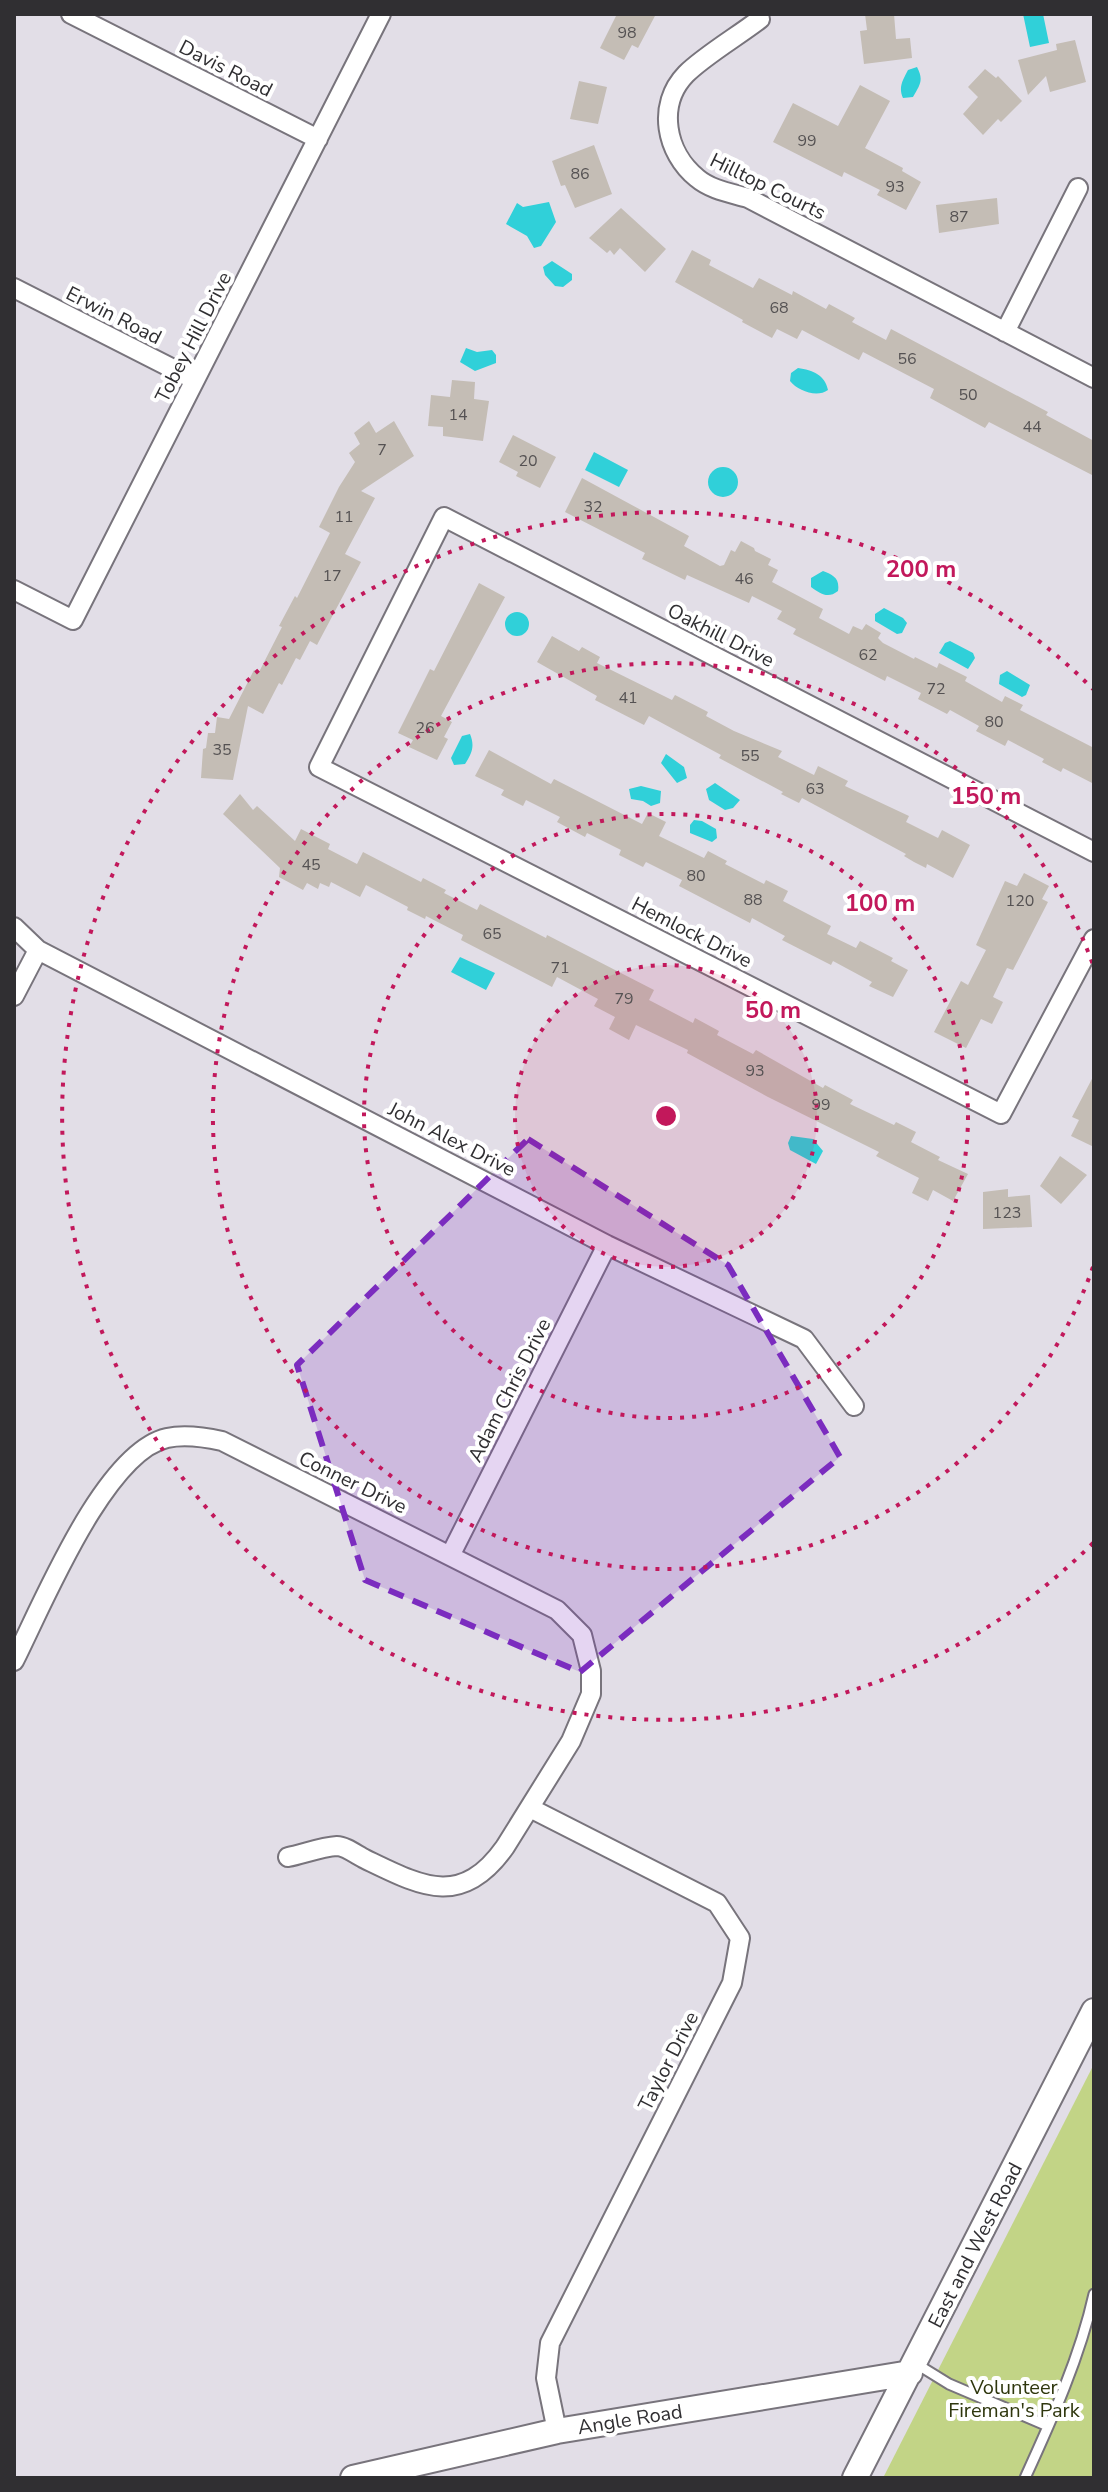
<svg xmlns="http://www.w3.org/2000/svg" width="1108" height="2492" font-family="'Nunito Sans',sans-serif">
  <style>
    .green { fill: #c2d486 }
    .water { fill: #30d0d9 }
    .building { fill: #c4bdb5 }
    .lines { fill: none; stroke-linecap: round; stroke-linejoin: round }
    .lane-casing { stroke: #78747c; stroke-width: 13 }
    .street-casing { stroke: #78747c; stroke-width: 22 }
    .secondary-casing { stroke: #78747c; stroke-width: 28 }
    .lane { stroke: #fff; stroke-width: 9 }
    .street { stroke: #fff; stroke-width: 18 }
    .secondary { stroke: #fff; stroke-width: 24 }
    .marked { fill: #7b2cbf; fill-opacity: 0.2; stroke: #7b2cbf; stroke-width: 6; stroke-dasharray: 16 10; stroke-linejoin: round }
    .ring { fill: none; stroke: #c2185b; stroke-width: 4; stroke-dasharray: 4 8 }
    .labels { text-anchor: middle; stroke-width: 8; stroke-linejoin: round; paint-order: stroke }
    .number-label { font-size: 16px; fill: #555253 }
    .street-label { font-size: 20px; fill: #302f32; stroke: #fff }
    .park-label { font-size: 20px; fill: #2f370e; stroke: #fff }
    .centre { fill: #c2185b; stroke: #fff; stroke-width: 4 }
    .ring-label { font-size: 24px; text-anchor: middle; font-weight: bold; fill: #c2185b; stroke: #fff; stroke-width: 8; stroke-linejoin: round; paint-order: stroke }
  </style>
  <rect width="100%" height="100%" fill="#e2dee7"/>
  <!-- green -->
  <path class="green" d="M1094,2064V2478H883Z"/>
  <!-- water -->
  <path class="water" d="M1023,14H1043L1049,43L1030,47Z
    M917,67C924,80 920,85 913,97L903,98C898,87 903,80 908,70Z
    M549,202L556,222L541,246L534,248L527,236L506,224L517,203L523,207Z
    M552,261L572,274V280L563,287L555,286L545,275L543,267Z
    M466,348L477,352L492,350L496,355V363L475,371L460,362Z
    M798,368C813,370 825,375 828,390C817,398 798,391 790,381L791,373Z
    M594,452L628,470L619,487L585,470Z
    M708 482a15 15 0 1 1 30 0a15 15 0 1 1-30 0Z
    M823,571C833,575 840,578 838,591C828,599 821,594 811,587V578Z
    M884,608L903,618L907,623L902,633L897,634L875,621V614Z
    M505 624a12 12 0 1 1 24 0a12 12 0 1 1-24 0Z
    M950,641L973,653L975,658L968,669L939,653L945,643Z
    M1007,671L1030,685L1026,695L1022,697L999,684L1000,675Z
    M470,734C475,746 472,753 465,764L454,765L451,758L462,736Z
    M666,754L684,767L687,778L677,783L661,763Z
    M715,783L740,800L733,808L725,810L709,800L706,789Z
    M641,786L661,791L660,803L651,806L643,801L631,799L629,789Z
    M694,820L702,821L716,829L717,838L712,842L690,833V825Z
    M460,957L495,973L486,990L451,972Z
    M791,1136L813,1139L823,1151L816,1164L790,1150L788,1143Z"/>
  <!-- building -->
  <path class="building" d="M617,14H656L638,48L632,45L624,60L600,48Z
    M865,14H894L896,39L910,38L912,58L864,64L860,31L867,30Z
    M1075,40L1086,82L1050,92L1046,76L1028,95L1018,60L1057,50L1056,44Z
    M985,69L996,78L998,76L1022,101L1001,122L998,119L983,135L963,114L978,97L968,87Z
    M579,81L607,87L598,124L570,119Z
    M860,85L890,101L865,148L903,168L902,171L921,182L906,210L877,195L880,190L844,172L842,177L773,142L793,103L838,126Z
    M594,145L612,194L575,208L565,185L561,186L552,161Z
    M997,198L999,224L939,233L936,205Z
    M621,208L666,249L645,272L620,248L614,255L610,250L607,253L589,238Z
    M692,250L711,260L709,265L753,288L759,278L792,295L793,291L826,309L829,304L855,318L852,322L886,340L891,329L1048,412L1046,415L1094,441V476L989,422L985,428L930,398L934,389L863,352L859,360L802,330L797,339L777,329L772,338L742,322L743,320L675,282Z
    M452,380L475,382L474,399L489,401L483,441L443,436V427L428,426L431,395L450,397Z
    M369,421L376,433L394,421L414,456L361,491L375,498L345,554L361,562L317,645L310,641L300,660L296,658L282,685L279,683L263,714L248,706L233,780L201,778L203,749L206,748L208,733H215L217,717L229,719L254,670L259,672L282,627L279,626L295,596L297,598L330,533L319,527L339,487L355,462L349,453L360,444L354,433Z
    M513,435L556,457L540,488L516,476L518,472L499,462Z
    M582,478L689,536L684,546L720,566L724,565L731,550L735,552L741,541L754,548L755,551L771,559L768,565L778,570L772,582L823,609L819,618L849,634L853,626L862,630L866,624L881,633L878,638L883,643L914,659L915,657L937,668L939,663L967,677L965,681L1002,702L1005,696L1023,705L1020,710L1094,748V784L1063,768L1061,772L1042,762L1044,759L1008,740L1005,746L976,731L979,726L950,710L947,714L918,699L921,693L887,676L885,681L793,634L796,629L777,619L782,611L752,596L749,603L687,575L685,580L642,559L645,553L565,512Z
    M479,583L505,597L441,716L452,722L444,737L448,739L437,760L409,747L413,740L398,733L430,669L434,671Z
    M552,636L579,651L582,647L600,657L597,663L672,700L675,695L708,712L706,716L734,731L782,751L778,757L814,775L818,766L848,781L845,786L909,816L906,822L938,838L942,830L970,845L953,878L927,864L926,868L914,862L904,856L906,854L802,798L799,803L781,794L783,792L719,758L721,755L649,716L644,725L595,700L597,696L537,662Z
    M489,750L551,784L554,779L642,824L648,813L666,822L659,836L704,858L708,851L727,861L725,864L764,884L766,880L788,891L783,901L831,926L827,934L856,948L860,941L893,958L891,961L908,970L893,997L869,986L872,982L833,961L831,965L782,940L785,936L752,918L750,923L679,886L682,880L646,862L643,867L619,855L621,850L587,833L585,837L557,822L560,817L526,800L523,806L501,795L504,790L475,776Z
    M240,794L253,810L257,806L295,841L301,829L330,844L328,849L357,864L363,852L421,882L423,878L446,890L444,893L477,910L480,904L546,938L547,935L654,990L649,1000L693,1023L695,1018L719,1031L717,1035L753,1054L756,1050L823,1088L825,1085L853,1100L850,1104L894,1125L896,1122L916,1132L911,1142L940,1157L938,1160L968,1174L953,1201L933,1190L928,1201L912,1193L919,1178L876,1156L879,1152L768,1097L687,1053L688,1050L636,1025L629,1040L609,1029L615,1017L594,1006L598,999L557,977L552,987L461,940L463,935L426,916L425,919L407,910L408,907L366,885L360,897L331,882L329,887L320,883L318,889L307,883L303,890L279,877L280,868L223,814Z
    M1024,873L1049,886L1042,899L1048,902L1013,970L1007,968L993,997L1003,1002L992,1024L981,1019L966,1048L934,1032L961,981L968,985L986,950L976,945L1005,881L1017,886Z
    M1094,1075V1147L1071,1136L1079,1120L1072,1117Z
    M1060,1156L1087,1175L1061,1204L1040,1186Z
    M1008,1189V1197L1030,1195L1032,1227L983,1229V1192Z"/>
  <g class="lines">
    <defs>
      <path id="lane" d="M915,2363L949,2384L1048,2426
        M1025,2478C1052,2419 1080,2357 1094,2294"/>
      <path id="street" d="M71,14L318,139
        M760,19C738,36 704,56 686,74C656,105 666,153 697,178C711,190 731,193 748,198L1094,378
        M14,288L195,380
        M1005,332L1078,188
        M14,590L73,620L381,14
        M1094,852L444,517L319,767L1001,1114L1094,939
        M14,927L38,950L607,1245L804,1339L854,1406
        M14,996L38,950
        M451,1554L607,1245
        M14,1661C42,1606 104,1452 167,1438C185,1434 204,1437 222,1441L557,1610L582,1635L591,1671V1694L571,1741L505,1847C461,1909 421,1886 365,1859C357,1855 345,1846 337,1846C321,1847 303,1854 288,1857
        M530,1808L717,1903L740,1938L732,1983L550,2343L546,2378L557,2431"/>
      <path id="secondary" d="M353,2478L557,2431L910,2373
        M855,2478L1094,2011"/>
    </defs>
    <!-- lane casing -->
    <use href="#lane" class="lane-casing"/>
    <!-- street casing -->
    <use href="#street" class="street-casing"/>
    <!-- secondary casing -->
    <use href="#secondary" class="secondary-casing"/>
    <!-- lane -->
    <use href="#lane" class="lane"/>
    <!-- street -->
    <use href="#street" class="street"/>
    <!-- secondary -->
    <use href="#secondary" class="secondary"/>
  </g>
  <!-- marked area -->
  <path class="marked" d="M528,1139L728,1265L840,1457L580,1672L365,1580L297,1365Z"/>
  <!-- distance rings -->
  <circle cx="666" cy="1116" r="151" fill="#c2185b" fill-opacity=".12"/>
  <g class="ring">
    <circle cx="666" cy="1116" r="151"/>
    <circle cx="666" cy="1116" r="302"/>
    <path d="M1093 1267A453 453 0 1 1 1093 965"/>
    <path d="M1093 1543A604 604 0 1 1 1093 689"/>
  </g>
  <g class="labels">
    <!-- number labels -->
    <g class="number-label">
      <text x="627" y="38">98</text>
      <text x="807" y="146">99</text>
      <text x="580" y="179">86</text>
      <text x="895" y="192">93</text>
      <text x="959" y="222">87</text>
      <text x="779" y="313">68</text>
      <text x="907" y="364">56</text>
      <text x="968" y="400">50</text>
      <text x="458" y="420">14</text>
      <text x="1032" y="432">44</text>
      <text x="382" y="455">7</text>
      <text x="528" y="466">20</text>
      <text x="593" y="512">32</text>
      <text x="344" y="522">11</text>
      <text x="332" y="581">17</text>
      <text x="744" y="584">46</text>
      <text x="868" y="660">62</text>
      <text x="936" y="694">72</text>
      <text x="628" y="703">41</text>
      <text x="994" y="727">80</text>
      <text x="425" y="733">26</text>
      <text x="222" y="755">35</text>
      <text x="750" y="761">55</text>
      <text x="815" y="794">63</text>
      <text x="311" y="870">45</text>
      <text x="696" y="881">80</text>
      <text x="753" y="905">88</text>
      <text x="1020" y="906">120</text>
      <text x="492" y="939">65</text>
      <text x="560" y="973">71</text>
      <text x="624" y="1004">79</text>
      <text x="755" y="1076">93</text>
      <text x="821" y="1110">99</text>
      <text x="1007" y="1218">123</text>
    </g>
    <!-- street labels -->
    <g class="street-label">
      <text transform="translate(226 68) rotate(27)" y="7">Davis Road</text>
      <text transform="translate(768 186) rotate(26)" y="7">Hilltop Courts</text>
      <text transform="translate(114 315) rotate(27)" y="7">Erwin Road</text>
      <text transform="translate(193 337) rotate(-63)" y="7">Tobey Hill Drive</text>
      <text transform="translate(721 635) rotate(27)" y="7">Oakhill Drive</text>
      <text transform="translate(692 932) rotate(27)" y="7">Hemlock Drive</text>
      <text transform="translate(452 1139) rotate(27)" y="7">John Alex Drive</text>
      <text transform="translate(509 1390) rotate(-63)" y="7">Adam Chris Drive</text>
      <text transform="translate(353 1482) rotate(26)" y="7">Conner Drive</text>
      <text transform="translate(668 2061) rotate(-63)" y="7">Taylor Drive</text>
      <text transform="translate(975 2245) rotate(-63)" y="7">East and West Road</text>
      <text transform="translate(630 2419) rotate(-9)" y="7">Angle Road</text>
    </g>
    <!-- park labels -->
    <g class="park-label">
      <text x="1014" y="2394">Volunteer<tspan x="1014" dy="23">Fireman's Park</tspan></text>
    </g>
  </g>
  <circle cx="666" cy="1116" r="12" class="centre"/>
  <g class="ring-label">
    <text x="921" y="577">200 m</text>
    <text x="986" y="804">150 m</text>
    <text x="880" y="911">100 m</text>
    <text x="773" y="1018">50 m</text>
  </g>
  <!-- border -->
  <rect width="1108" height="2492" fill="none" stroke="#302f32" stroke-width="32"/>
</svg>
